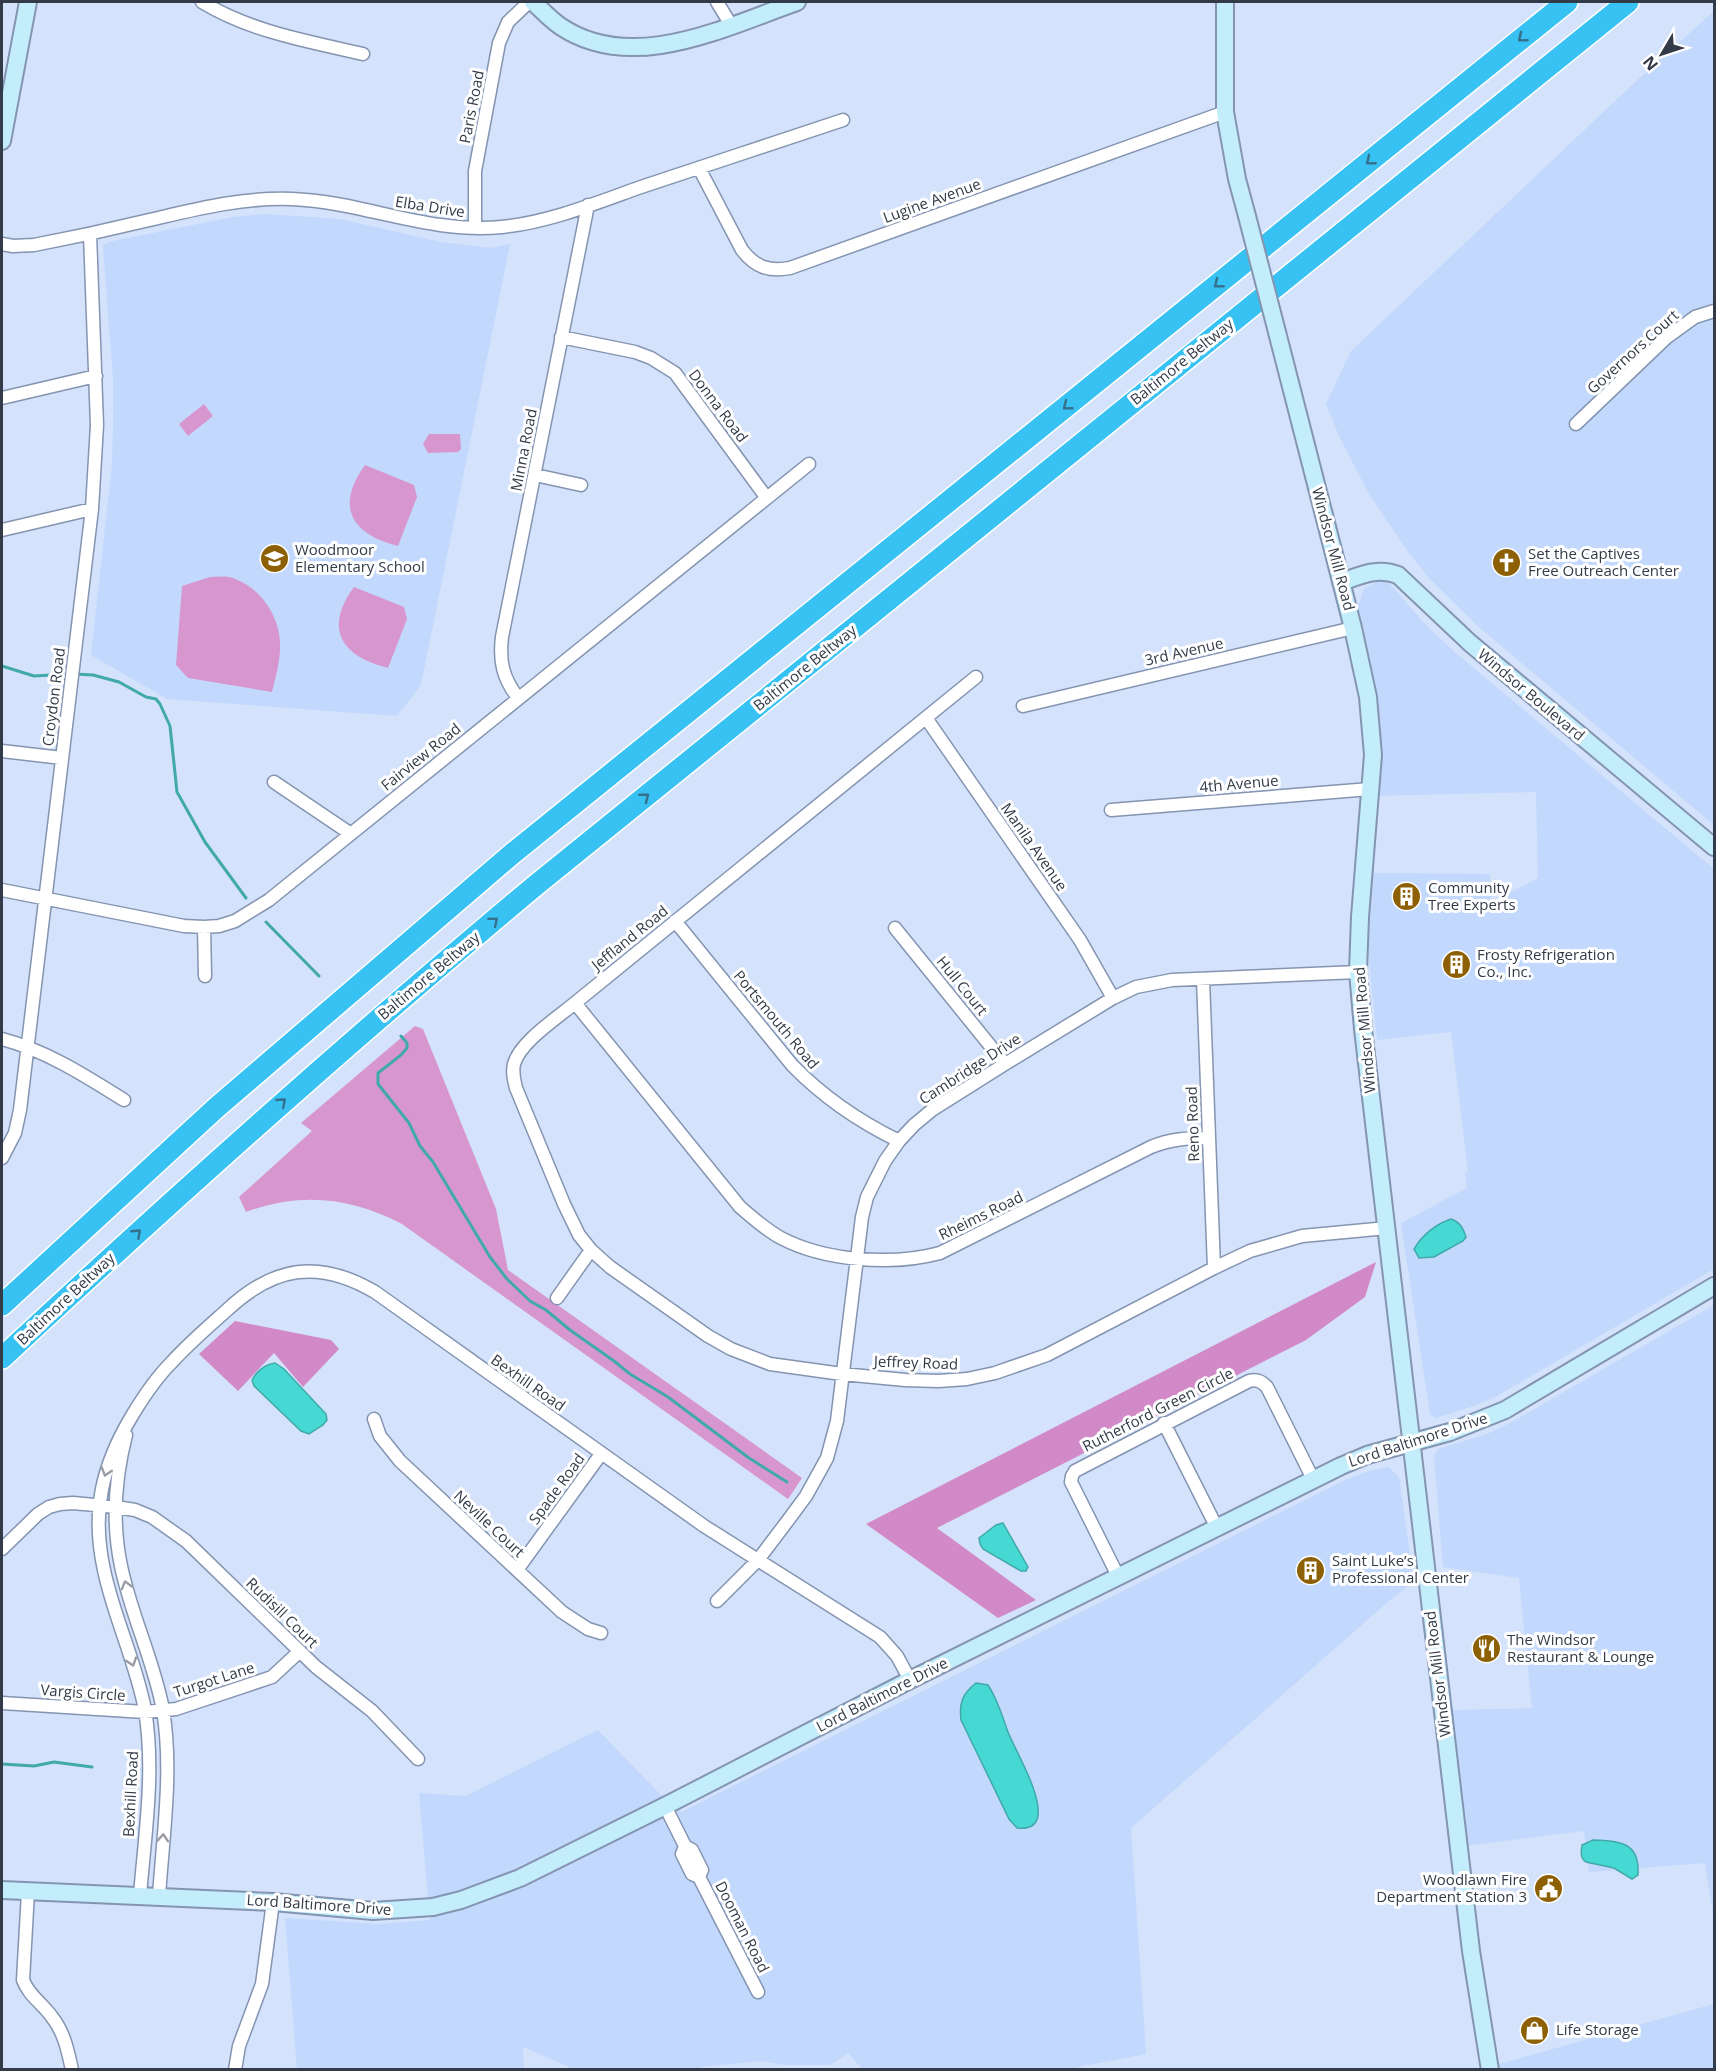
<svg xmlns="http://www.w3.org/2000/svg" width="1716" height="2071" font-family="'Open Sans',sans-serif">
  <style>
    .built { fill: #c2d8fd }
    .green { fill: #d797ce }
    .forest { fill: #d289c8 }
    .water { fill: #46d8d3; stroke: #41a9a9; stroke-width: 1.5 }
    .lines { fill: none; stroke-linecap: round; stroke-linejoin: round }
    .stream { stroke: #41a9a9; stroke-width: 3 }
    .street-casing { stroke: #8494b1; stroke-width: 15 }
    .secondary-casing { stroke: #8494b1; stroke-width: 20 }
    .highway-casing { stroke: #fff; stroke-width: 24 }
    .street { stroke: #fff; stroke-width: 12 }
    .secondary { stroke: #c3edfb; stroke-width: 16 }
    .highway { stroke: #37c2f3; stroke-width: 21 }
    .secondary-bridge-casing { stroke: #8494b1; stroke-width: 20; stroke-linecap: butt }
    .secondary-bridge { stroke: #c3edfb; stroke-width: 16 }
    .oneway { stroke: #35718c }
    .oneway2 { stroke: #9a9da4 }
    .labels { text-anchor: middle; stroke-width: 6; stroke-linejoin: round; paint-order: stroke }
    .street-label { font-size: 15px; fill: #343b48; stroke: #fff }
    .poi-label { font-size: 15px; fill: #343b48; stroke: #fff; text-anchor: start }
  </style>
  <rect width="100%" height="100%" fill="#d4e2fb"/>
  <!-- built -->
  <path class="built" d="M1714,11V825L1480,628L1429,578L1409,553L1370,496L1339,436L1326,404L1351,351L1633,84Z
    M265,214L340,219L441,242L491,248L510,244L421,685L397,716L167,699L91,655L112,464L113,426V379L103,246L108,242L233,217Z
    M1378,581L1388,582L1426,625L1457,654L1714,869V1269L1497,1396L1474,1406L1436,1418L1430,1414L1401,1223L1467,1188L1465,1173L1468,1171L1451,1032L1377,1040L1369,960V873L1490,874L1491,903L1538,878L1536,792L1376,796L1379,754V721L1370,659L1357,609L1364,589Z
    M1714,1305V1921L1705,1863L1589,1872L1584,1831L1465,1846L1451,1710L1532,1708L1519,1578L1443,1567L1434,1456L1438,1449L1487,1434L1512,1422Z
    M1388,1467L1399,1477L1414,1582L1390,1600L1131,1828L1146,2054L1063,2070L862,2069L848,2053L831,2065H785L761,2061L701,2067L700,2070H576L523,2047L524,2069H297L285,1918L379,1924L430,1920L419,1793L466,1796L598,1730L657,1791L681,1812L1345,1480L1369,1471Z
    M1714,2004V2069H1500L1499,2064Z"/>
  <!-- green -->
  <path class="green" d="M204,404L213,416L188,436L179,424Z
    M429,434H460L461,449L458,452L428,453L423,444Z
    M365,465L414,485L417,497L398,546C351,534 335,507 365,465Z
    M210,577C216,577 223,576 229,577C257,584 279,613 280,642C281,658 276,676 272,692L188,678L176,665L182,586Z
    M354,587L404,607L407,619L388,668C340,656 324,628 354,587Z
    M415,1026L423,1029L496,1209L508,1270L802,1478L788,1499L402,1224C350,1197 301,1192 246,1212L239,1197L312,1131L301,1123Z"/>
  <!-- forest -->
  <path class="forest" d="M1376,1262L1365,1297L1306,1340L937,1528L1036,1600L998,1618L866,1524Z
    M235,1321L331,1340L339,1349L303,1387L274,1353L238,1391L199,1354Z"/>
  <!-- water -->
  <path class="water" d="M1451,1219C1460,1222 1463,1228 1466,1237L1463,1241L1434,1257L1419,1258L1414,1249C1422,1235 1436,1224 1451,1219Z
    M275,1363L284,1369L326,1414L327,1420L323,1425L309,1434L301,1431L254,1386L252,1380C256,1372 265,1364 275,1363Z
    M1003,1523L1028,1567L1026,1571H1021L983,1549L980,1544L979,1538L996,1525Z
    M976,1683L988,1685C998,1700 1002,1716 1008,1732C1017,1754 1041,1793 1038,1816C1036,1827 1026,1829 1017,1828L1009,1819L961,1720C959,1703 962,1694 976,1683Z
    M1593,1840C1620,1841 1640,1842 1638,1875L1632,1879L1614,1868L1586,1862C1580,1858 1581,1852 1582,1845Z"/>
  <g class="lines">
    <!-- stream -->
    <path class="stream" d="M2,666L34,676L68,674
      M75,674L93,675L119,682L146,697L156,699L160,704L170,726L177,792L205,842L246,898
      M266,922L319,976
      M401,1036L407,1043V1048L401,1055L378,1073V1084L409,1123L420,1146L433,1162L490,1257L507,1279L530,1301L546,1310L570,1330L614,1361L630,1374L668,1397L749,1458L787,1482
      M2,1764L34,1766L54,1762L92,1767"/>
    <defs>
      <path id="street" d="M202,2C252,32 307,41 363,54
        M717,2L731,25
        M699,168L742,250C755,267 769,272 790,268L1225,112
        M475,228V171L499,43L508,22L529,2
        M2,244L13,246L34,245C71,238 108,230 145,221C193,210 241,197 292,199C365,202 427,234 502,227C550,222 596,203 641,187C708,165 776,142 843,120
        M561,337L635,352L651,358L675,373L766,497
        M2,398L96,376
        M1576,424L1666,338L1695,317L1714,311
        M535,475L581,485
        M2,530L92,509
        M976,677L575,1003C557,1018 520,1042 514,1064C512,1073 514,1080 516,1088L564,1204L579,1235L591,1250L610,1267L708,1336L731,1349L770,1364L842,1374L905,1380L938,1381L967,1379L995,1373L1047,1355L1214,1268L1250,1251L1302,1236L1387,1228
        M518,698C503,678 499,662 502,637L588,205
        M1023,706L1353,628
        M926,718L1080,940L1113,998
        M2,751L62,758
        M274,782L351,834
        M1111,810L1370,789
        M2,890L184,926L204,927L219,926L235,921L269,900L809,464
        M675,921L792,1065C824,1098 858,1121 899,1141
        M204,927L205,976
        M895,928L1005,1064
        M1203,979L1214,1268
        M575,1003L740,1207C753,1218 766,1230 781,1238C825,1261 892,1266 940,1253L1151,1147C1170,1139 1188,1138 1208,1138
        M2,1039C47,1051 84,1075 124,1100
        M2,1158L15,1133L20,1110L92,509L97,425L90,234
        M557,1298L591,1250
        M374,1419L380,1436L400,1461L562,1612L588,1629L601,1633
        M1164,1423L1216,1526
        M126,1435C115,1478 112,1523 121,1566C131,1615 154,1661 163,1710C173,1771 163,1835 159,1896
        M2,1549L38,1514L49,1507L60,1504L73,1503L116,1507L135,1510L152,1517L186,1541L316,1667L372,1711L418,1759
        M517,1570L601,1454
        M1118,1576L1071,1482L1072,1476L1075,1471L1249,1381C1257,1379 1261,1381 1267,1387L1313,1479
        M717,1601L758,1560L786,1523L806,1496L827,1458L837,1421L857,1258L862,1217L867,1197L885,1161L899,1141L914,1125L932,1110L1005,1064L1113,998L1136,987L1172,980L1358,972
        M2,1703L145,1712L176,1709L272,1677L300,1651
        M665,1806L685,1846L692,1850L702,1870L699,1877
        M685,1846L682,1854L692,1874L699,1877L758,1992
        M28,1892L23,1980C29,1996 42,2003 52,2017C64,2032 68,2051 72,2070
        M140,1895C145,1834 155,1771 145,1710C136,1662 114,1618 104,1570C91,1511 102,1465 133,1414C144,1396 156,1378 171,1363C188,1344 208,1327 227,1310C274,1266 319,1259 375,1292L704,1526L880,1637L897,1656L910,1680
        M235,2070L239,2046L262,1984L273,1902"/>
      <path id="secondary" d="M533,2C542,10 550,19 560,26C632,75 725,27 797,2
        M1225,2V112L1237,179L1247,216
        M2,141L28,2
        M1277,332L1353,628L1368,697L1373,755L1360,917L1358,972L1363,1029L1471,1951L1490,2070
        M1342,582C1361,575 1378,567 1398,575L1470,643L1714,847
        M2,1890L273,1902L373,1911L433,1907L461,1900L520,1878L665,1806L910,1680L1341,1466L1367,1455L1450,1432L1505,1410L1714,1286"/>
      <path id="highway" d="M2,1305L216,1108L512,854L1567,2
        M2,1358C176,1196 353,1038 536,885L1628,2"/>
    </defs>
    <!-- street casing -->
    <use href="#street" class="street-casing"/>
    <!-- secondary casing -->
    <use href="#secondary" class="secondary-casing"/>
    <!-- highway casing -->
    <use href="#highway" class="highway-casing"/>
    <!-- street -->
    <use href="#street" class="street"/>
    <!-- secondary -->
    <use href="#secondary" class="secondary"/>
    <!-- highway -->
    <use href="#highway" class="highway"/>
    <defs>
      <path id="secondary-bridge" d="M1247,216L1277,332"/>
    </defs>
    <!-- secondary-bridge casing -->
    <use href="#secondary-bridge" class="secondary-bridge-casing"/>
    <!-- secondary-bridge -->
    <use href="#secondary-bridge" class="secondary-bridge"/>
  </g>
  <!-- one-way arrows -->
  <defs><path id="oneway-chevron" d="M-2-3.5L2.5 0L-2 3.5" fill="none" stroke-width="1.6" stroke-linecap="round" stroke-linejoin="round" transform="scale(1.5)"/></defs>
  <g class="oneway">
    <use href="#oneway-chevron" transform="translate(1522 38) rotate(141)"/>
    <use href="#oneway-chevron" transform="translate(1370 161) rotate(141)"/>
    <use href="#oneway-chevron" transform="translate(1218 284) rotate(141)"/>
    <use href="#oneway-chevron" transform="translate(1067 406) rotate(141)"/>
    <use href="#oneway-chevron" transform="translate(645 797) rotate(-39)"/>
    <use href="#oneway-chevron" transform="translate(494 921) rotate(-40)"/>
    <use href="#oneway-chevron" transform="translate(282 1102) rotate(-41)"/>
    <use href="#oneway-chevron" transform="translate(137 1233) rotate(-43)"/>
  </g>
  <g class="oneway2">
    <use href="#oneway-chevron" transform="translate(106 1472) rotate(107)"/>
    <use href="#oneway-chevron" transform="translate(126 1585) rotate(-106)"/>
    <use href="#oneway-chevron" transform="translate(132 1662) rotate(72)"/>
    <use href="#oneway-chevron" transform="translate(163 1838) rotate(-86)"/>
  </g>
  <!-- icons -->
  <defs>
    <symbol id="school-disc" viewBox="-11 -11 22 22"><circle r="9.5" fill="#8d6005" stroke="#fff"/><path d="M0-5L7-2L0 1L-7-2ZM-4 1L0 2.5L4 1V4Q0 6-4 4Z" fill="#fff"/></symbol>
    <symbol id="church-disc" viewBox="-11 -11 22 22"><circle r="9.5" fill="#8d6005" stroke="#fff"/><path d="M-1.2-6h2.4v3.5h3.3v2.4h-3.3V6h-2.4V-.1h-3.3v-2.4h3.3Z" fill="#fff"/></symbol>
    <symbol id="building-disc" viewBox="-11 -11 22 22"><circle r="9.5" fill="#8d6005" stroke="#fff"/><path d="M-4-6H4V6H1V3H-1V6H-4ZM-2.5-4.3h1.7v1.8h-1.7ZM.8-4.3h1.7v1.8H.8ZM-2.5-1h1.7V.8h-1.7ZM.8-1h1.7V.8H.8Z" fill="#fff"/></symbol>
    <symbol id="restaurant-disc" viewBox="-11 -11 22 22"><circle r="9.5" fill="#8d6005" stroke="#fff"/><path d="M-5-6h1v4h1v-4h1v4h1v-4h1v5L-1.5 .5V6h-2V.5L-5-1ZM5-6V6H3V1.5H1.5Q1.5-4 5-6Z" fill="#fff"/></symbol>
    <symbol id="civic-disc" viewBox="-11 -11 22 22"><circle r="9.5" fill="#8d6005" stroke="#fff"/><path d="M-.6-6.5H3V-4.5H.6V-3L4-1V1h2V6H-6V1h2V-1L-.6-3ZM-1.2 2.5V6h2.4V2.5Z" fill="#fff"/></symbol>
    <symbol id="shop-disc" viewBox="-11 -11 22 22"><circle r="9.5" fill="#8d6005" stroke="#fff"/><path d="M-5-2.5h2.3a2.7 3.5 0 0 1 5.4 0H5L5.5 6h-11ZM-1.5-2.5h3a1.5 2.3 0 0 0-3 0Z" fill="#fff"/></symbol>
  </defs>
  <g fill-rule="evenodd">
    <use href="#school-disc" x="258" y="542" width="33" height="33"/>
    <use href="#church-disc" x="1490" y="546" width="33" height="33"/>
    <use href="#building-disc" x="1390" y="880" width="33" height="33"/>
    <use href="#building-disc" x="1440" y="948" width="33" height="33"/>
    <use href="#building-disc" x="1294" y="1554" width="33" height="33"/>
    <use href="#restaurant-disc" x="1470" y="1632" width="33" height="33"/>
    <use href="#civic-disc" x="1532" y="1872" width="33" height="33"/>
    <use href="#shop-disc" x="1518" y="2014" width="33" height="33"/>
  </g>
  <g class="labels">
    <!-- street labels -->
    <g class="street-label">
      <text transform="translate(472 107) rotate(-79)" y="5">Paris Road</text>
      <text transform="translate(932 201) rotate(-20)" y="5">Lugine Avenue</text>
      <text transform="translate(430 207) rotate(9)" y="5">Elba Drive</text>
      <text transform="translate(1633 352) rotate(-42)" y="5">Governors Court</text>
      <text transform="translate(1182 362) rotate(-39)" y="5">Baltimore Beltway</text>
      <text transform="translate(718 406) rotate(53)" y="5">Donna Road</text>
      <text transform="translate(524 450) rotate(-79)" y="5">Minna Road</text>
      <text transform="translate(1333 549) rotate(75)" y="5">Windsor Mill Road</text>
      <text transform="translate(1184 652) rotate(-13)" y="5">3rd Avenue</text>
      <text transform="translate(805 668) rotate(-39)" y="5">Baltimore Beltway</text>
      <text transform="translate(1531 695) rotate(40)" y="5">Windsor Boulevard</text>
      <text transform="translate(54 697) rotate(-83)" y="5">Croydon Road</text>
      <text transform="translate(421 757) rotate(-39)" y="5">Fairview Road</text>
      <text transform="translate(1239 784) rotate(-5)" y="5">4th Avenue</text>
      <text transform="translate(1034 847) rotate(55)" y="5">Manila Avenue</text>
      <text transform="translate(630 938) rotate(-39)" y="5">Jeffland Road</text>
      <text transform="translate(429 976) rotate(-40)" y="5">Baltimore Beltway</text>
      <text transform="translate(962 986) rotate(51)" y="5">Hull Court</text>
      <text transform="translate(776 1020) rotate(50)" y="5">Portsmouth Road</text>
      <text transform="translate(1365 1030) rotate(-95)" y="5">Windsor Mill Road</text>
      <text transform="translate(970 1069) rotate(-33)" y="5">Cambridge Drive</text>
      <text transform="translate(1193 1124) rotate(-92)" y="5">Reno Road</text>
      <text transform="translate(981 1216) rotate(-26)" y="5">Rheims Road</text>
      <text transform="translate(66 1299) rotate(-43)" y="5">Baltimore Beltway</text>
      <text transform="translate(916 1363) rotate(2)" y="5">Jeffrey Road</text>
      <text transform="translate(528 1383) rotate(35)" y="5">Bexhill Road</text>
      <text transform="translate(1158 1410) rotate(-27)" y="5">Rutherford Green Circle</text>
      <text transform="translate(1418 1440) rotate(-18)" y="5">Lord Baltimore Drive</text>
      <text transform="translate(557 1489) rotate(-54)" y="5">Spade Road</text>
      <text transform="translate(489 1524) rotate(43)" y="5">Neville Court</text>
      <text transform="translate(282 1613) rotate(44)" y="5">Rudisill Court</text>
      <text transform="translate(1438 1674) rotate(-97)" y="5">Windsor Mill Road</text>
      <text transform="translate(214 1680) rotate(-18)" y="5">Turgot Lane</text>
      <text transform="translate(83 1693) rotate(4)" y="5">Vargis Circle</text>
      <text transform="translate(882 1695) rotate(-27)" y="5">Lord Baltimore Drive</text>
      <text transform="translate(131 1794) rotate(-87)" y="5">Bexhill Road</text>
      <text transform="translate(319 1905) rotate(4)" y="5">Lord Baltimore Drive</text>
      <text transform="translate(742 1927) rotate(63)" y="5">Dooman Road</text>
    </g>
    <!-- poi labels -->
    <g class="poi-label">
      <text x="295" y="555">Woodmoor<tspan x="295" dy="17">Elementary School</tspan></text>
      <text x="1528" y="559">Set the Captives<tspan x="1528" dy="17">Free Outreach Center</tspan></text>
      <text x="1428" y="893">Community<tspan x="1428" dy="17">Tree Experts</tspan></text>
      <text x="1477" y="960">Frosty Refrigeration<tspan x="1477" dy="17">Co., Inc.</tspan></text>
      <text x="1332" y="1566">Saint Luke’s<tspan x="1332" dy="17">Professional Center</tspan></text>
      <text x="1507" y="1645">The Windsor<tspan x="1507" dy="17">Restaurant &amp; Lounge</tspan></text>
      <text x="1527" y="1885" text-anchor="end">Woodlawn Fire<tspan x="1527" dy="17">Department Station 3</tspan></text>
      <text x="1556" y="2035">Life Storage</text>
    </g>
  </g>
  <!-- border -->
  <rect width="1716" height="2071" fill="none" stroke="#343b48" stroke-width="6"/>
  <!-- north arrow -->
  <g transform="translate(1662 54) rotate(231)" stroke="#ffffff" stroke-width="4.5" paint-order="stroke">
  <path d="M0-4.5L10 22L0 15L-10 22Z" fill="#343b48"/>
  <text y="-9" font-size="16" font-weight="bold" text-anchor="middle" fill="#343b48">N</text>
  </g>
</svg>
